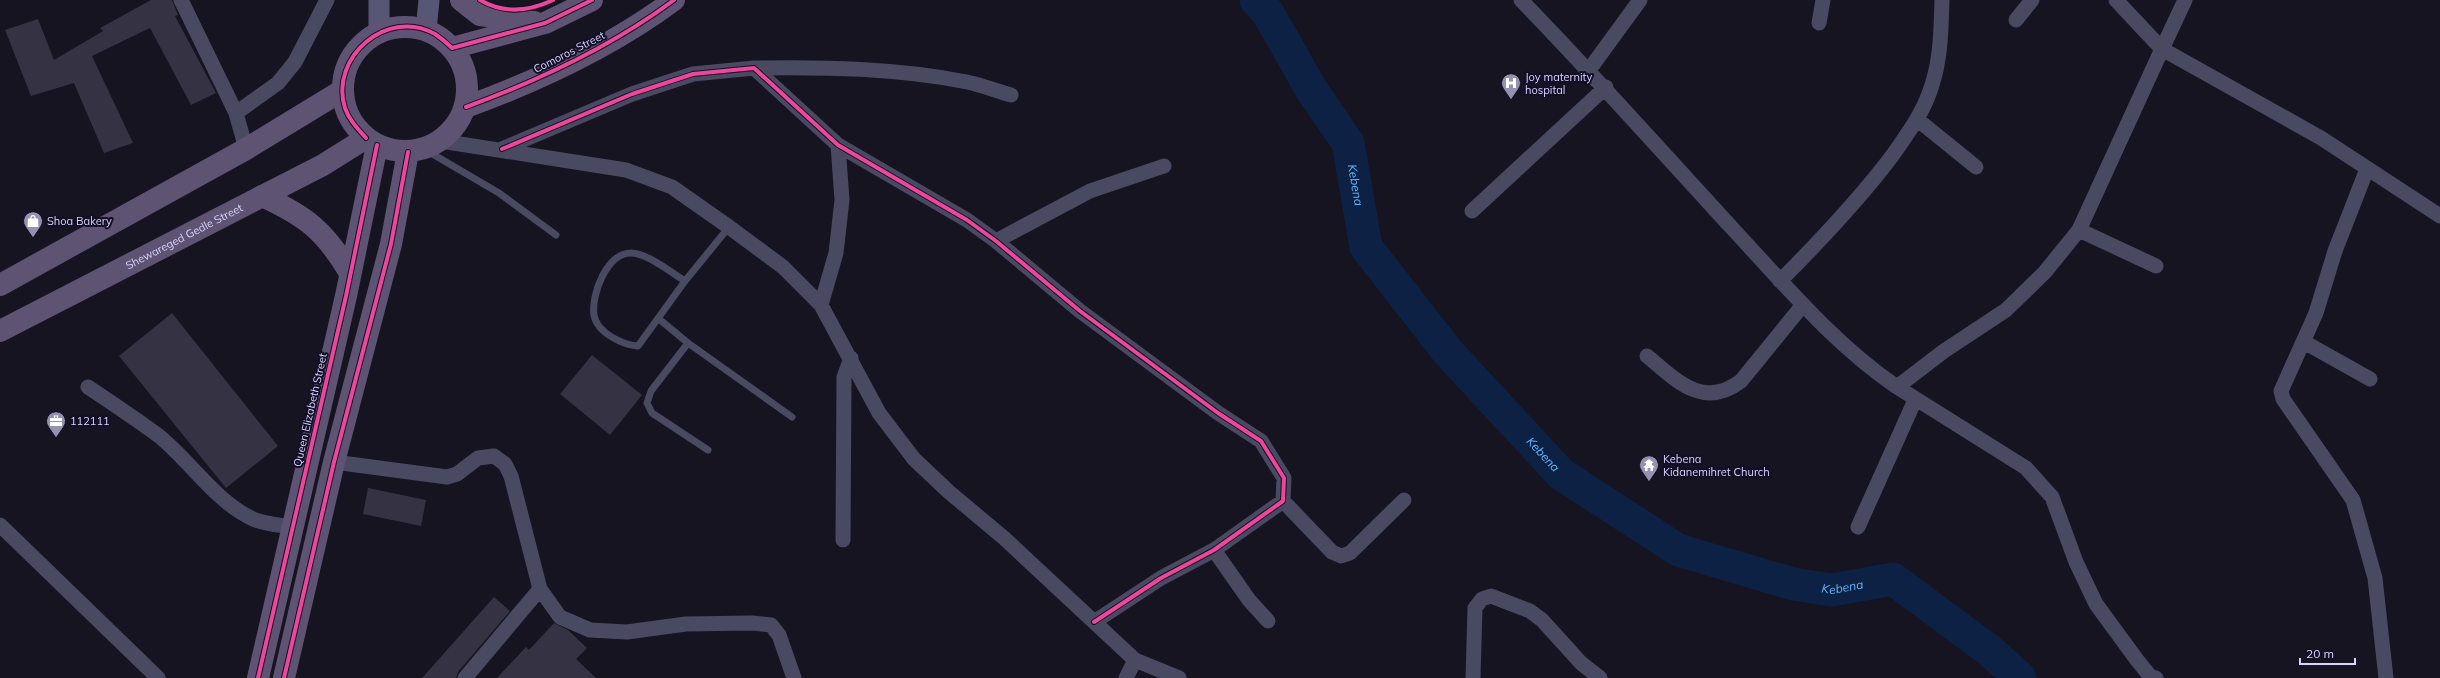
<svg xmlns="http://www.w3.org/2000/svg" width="2440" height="678" font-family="Mulish,sans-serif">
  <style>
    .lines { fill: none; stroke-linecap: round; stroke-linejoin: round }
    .river { stroke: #0d2144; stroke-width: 33 }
    .building { fill: #343243 }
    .service { stroke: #4a4962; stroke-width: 7 }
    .minor { stroke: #4a4962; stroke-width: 15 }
    .secondary { stroke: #575674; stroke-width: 21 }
    .primary { stroke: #5e5373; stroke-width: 22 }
    .cycleway-casing { stroke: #130f26; stroke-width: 6 }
    .cycleway { stroke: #ed469a; stroke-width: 4 }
    .labels { text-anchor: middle; stroke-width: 4; stroke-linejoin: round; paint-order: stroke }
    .street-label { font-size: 11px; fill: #d9d4ff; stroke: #130f26 }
    .poi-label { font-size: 11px; fill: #d9d4ff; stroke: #130f26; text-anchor: start }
    .water-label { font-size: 12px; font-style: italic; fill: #62b6ff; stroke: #130f26 }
  </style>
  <rect width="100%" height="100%" fill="#161421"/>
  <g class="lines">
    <!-- river -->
    <path class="river" id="s1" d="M1256,0L1268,13L1311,89L1348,143L1366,247L1448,352L1561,474L1678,550L1793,584L1832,590L1893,579L1990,651L2020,678"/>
  </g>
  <!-- building -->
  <path class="building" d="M151,0H172L178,15L175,16L216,93L191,105L150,28L92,56L133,143L104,153L74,83L31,96L5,30L38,19L54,60L103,31L100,28Z
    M172,313L278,446L226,488L119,356Z
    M592,355L642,395L610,435L560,394Z
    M368,488L426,500L421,526L363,514Z
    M494,597L510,611L458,672L456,678H422Z
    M554,623L568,630L587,648L576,659L596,678H497L526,647L529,650Z"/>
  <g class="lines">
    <!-- service -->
    <path class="service" d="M424,149L499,193L556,235
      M685,281L638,346C623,345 597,333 594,315C591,294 607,253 631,253C645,252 672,273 685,281L729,227
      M659,319L688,343L651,391L647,403L652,413L708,450
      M688,343L792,417"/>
    <!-- minor -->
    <path class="minor" d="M181,0L236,113L246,149
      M1521,0C1593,74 1662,152 1732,228C1784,284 1834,344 1897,387L1944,351L2006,310L2045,272L2079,230L2162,49L2116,0
      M2185,0L2162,49L2321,138L2440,216
      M2016,20L2032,0
      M1819,23L1823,0
      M754,68C825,67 897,68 967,82C982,85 996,91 1011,95
      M1589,70L1640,0
      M236,113L278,83L295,62L327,0
      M1918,120L1976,167
      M441,141L626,170L672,187L729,227L783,267L821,305L879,413L914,459L949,492L1004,538L1135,660L1179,678
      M502,149L632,94L693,74L754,68L838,145L967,220L996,241L1080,311L1218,413L1261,441L1284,478L1283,501L1214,550L1161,578L1094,622
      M2367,169L2335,251L2316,313L2281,391L2283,399L2353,500L2375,578L2386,678
      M1472,211L1606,87
      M2079,230L2156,266
      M996,241L1090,191L1164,166
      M1780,281C1820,241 1858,201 1892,156C1908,133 1924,112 1932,85C1941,57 1941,29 1942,0
      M821,305L836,253L842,200L838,145
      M2304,342L2370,379
      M1647,356C1676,380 1703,410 1741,381L1802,306
      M88,387C112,403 136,419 159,436C191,462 215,501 253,519C264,524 280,525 292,527
      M1897,387L2026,468L2052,497L2076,562L2096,604L2137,660L2150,676L2156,678
      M334,462L447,477L457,474L478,458L494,456L505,464L511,476L540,589L465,678
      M1283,501L1332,552L1341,556L1350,553L1404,500
      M0,525L158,678
      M1858,527L1915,400
      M843,540L844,377L851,358
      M1214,550L1249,600L1268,621
      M540,589L560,617L590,630L627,632L686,624L752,623L771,625L779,635L794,678
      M1126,678L1135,660
      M1473,678L1475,608L1482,599L1491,596L1530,611L1542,620L1581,663L1600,678"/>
    <!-- secondary -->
    <path class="secondary" d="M379,0V32
      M426,30L429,0"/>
    <!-- primary -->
    <g class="primary">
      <path d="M461,0L480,15L534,22"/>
      <circle cx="405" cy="89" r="62"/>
      <path d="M452,48L545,23L592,0"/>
      <path d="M466,107C540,80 611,47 674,0"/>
      <path d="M262,196C306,216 325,231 350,273"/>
      <path d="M0,285L246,149L343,90"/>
      <path id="s2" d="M0,331L323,165L366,138"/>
      <path d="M258,678L346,296L377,145"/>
      <path d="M284,678L334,462L391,244L408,152"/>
    </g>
    <defs>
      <path id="cycleway" d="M480,0C504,14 528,12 553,0
        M466,107C540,80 611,47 674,0
        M366,138C358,129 349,120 345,108C329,57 388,7 435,34C441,38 447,43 452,48L545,23L592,0
        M502,149L632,94L693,74L754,68L838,145L967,220L996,241L1080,311L1218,413L1261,441L1284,478L1283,501L1214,550L1161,578L1094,622
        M258,678L346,296L377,145
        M284,678L334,462L391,244L408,152"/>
    </defs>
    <!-- cycleway casing -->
    <use href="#cycleway" class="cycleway-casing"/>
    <!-- cycleway -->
    <use href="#cycleway" class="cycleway"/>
  </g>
  <!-- icons -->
  <defs>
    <symbol id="hospital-pin" viewBox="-11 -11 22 30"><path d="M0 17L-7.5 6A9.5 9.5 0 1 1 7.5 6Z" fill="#9591b1" stroke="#130f26"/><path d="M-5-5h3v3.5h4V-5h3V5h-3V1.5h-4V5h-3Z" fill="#fff"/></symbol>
    <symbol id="shop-pin" viewBox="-11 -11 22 30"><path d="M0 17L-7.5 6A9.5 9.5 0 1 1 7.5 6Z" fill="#9591b1" stroke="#130f26"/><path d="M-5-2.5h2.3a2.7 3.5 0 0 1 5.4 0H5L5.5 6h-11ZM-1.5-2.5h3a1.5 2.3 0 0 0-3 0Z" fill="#fff"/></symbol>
    <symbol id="office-pin" viewBox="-11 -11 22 30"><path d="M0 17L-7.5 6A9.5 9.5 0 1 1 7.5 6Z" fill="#9591b1" stroke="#130f26"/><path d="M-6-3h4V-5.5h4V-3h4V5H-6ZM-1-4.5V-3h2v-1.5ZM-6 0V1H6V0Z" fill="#fff"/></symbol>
    <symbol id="temple-pin" viewBox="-11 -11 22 30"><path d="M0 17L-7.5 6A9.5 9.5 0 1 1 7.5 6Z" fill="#9591b1" stroke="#130f26"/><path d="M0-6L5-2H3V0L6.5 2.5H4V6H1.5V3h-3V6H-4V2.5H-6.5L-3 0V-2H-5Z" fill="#fff"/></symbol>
  </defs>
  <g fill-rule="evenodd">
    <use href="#hospital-pin" x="1500" y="72" width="22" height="30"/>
    <use href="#shop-pin" x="22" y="210" width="22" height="30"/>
    <use href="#office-pin" x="45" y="410" width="22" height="30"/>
    <use href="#temple-pin" x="1638" y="454" width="22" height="30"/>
  </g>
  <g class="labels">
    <!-- street labels -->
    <g class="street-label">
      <text transform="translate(569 52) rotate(-27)" y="4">Comoros Street</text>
      <text dy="4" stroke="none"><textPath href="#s2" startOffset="207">Shewareged Gedle Street</textPath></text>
      <text transform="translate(310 410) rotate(-77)" y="4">Queen Elizabeth Street</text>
    </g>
    <!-- poi labels -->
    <g class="poi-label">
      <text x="1525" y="81">Joy maternity<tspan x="1525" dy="13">hospital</tspan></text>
      <text x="47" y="225">Shoa Bakery</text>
      <text x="70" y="425">112111</text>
      <text x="1663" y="463">Kebena<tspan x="1663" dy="13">Kidanemihret Church</tspan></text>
    </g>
    <!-- water labels -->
    <g class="water-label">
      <text dy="4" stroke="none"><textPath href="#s1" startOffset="213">Kebena</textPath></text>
      <text dy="4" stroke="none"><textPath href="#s1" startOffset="549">Kebena</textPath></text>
      <text dy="4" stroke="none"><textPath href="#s1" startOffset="885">Kebena</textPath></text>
    </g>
  </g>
  <!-- scale -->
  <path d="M2300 658v6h55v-6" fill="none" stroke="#d9d4ff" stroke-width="2"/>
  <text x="2306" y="658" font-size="12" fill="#d9d4ff" stroke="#130f26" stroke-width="3" paint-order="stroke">20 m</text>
</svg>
